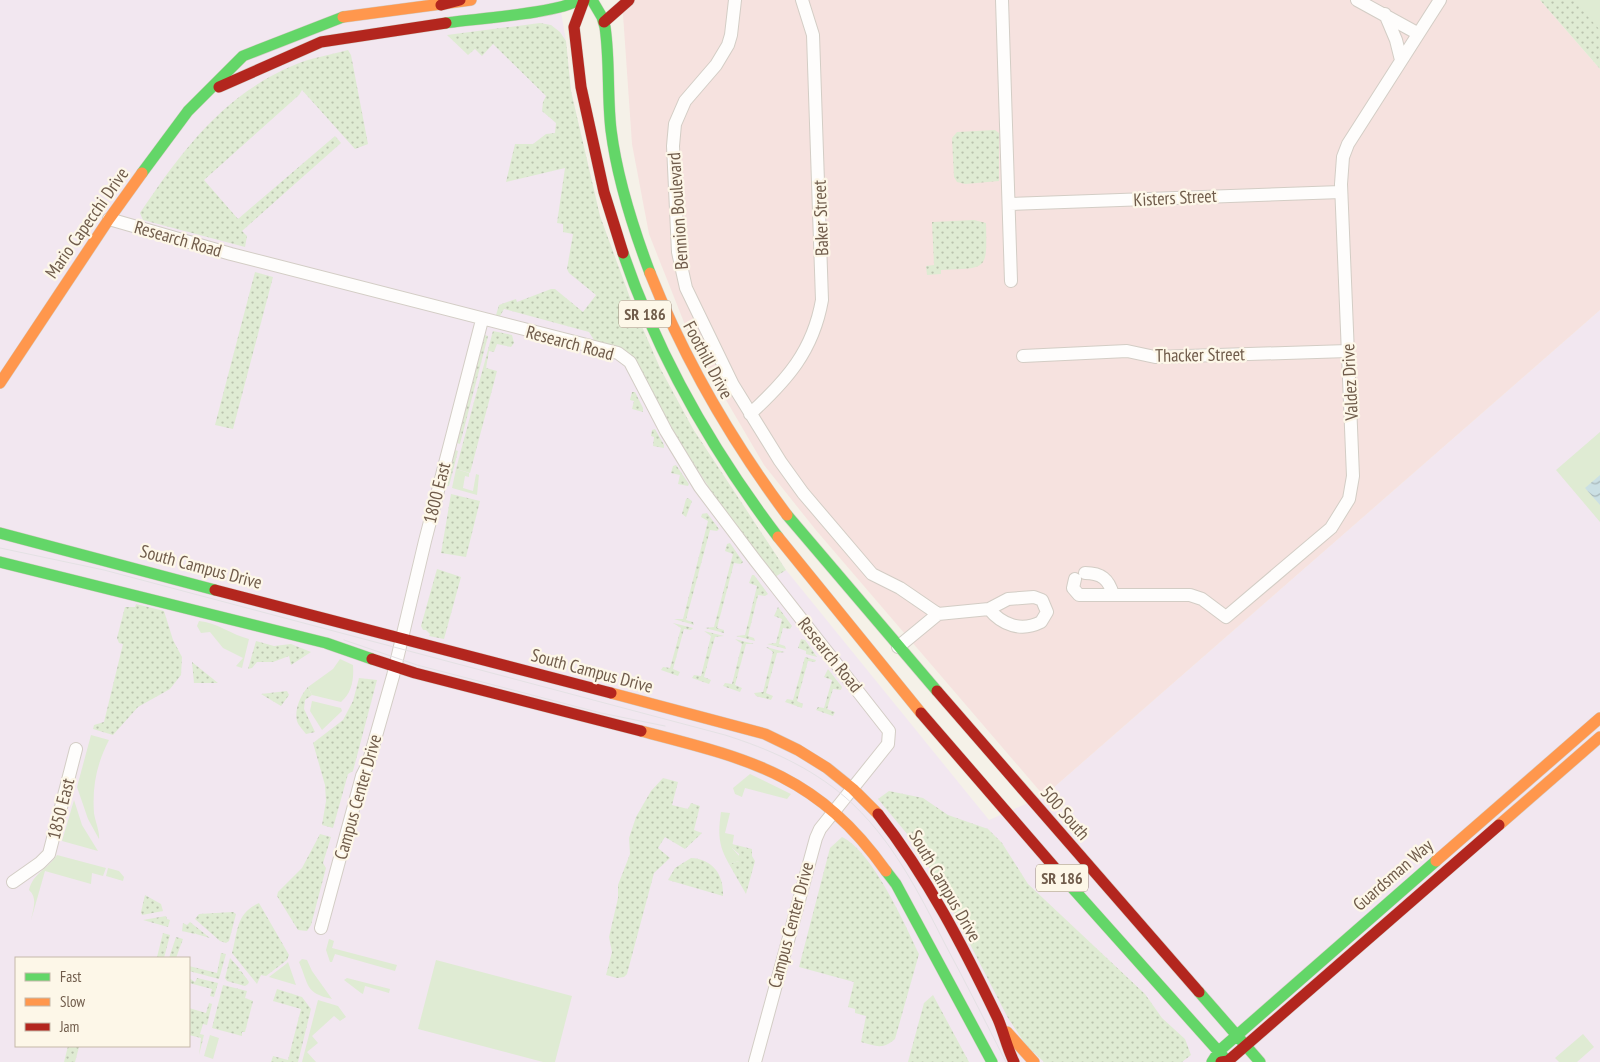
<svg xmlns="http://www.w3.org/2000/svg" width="1600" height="1062" font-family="'PT Sans Narrow',sans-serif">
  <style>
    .education { fill: #f2e7f0; fill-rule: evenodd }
    .medical { fill: #f6e2df }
    .grass { fill: url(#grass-dots) }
    .garden { fill: #dfebd3 }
    .water { fill: url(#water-waves) }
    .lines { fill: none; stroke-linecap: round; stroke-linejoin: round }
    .street-casing { stroke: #d3cdc5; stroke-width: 14 }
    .fast-casing { stroke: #d4cdc5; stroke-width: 12 }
    .slow-casing { stroke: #d4cdc5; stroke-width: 12 }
    .jam-casing { stroke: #d4cdc5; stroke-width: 12 }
    .street { stroke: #fefdfc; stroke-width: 12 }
    .fast { stroke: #63d668; stroke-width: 11 }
    .slow { stroke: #ff974d; stroke-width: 11 }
    .jam { stroke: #b3261e; stroke-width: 11 }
    .tram { stroke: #e4e1e4; stroke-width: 1 }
    .labels { text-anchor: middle; stroke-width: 4.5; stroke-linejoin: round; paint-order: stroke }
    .shield { fill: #fdf7e8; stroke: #9a8a7a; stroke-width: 1 }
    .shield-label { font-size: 16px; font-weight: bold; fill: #705c4b }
    .street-label { font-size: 18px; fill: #705c4b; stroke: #fdf7e8 }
  </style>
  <defs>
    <pattern id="grass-dots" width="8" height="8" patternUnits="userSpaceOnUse" patternTransform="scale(1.25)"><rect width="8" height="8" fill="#dfebd3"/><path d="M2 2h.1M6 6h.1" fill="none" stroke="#b9c2ad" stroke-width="1.8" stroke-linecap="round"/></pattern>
    <pattern id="water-waves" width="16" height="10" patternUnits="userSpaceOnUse" patternTransform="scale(1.25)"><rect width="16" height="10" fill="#cbe0e4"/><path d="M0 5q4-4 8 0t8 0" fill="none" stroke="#a9b9bb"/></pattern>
  </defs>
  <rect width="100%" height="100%" fill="#f5f1e8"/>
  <!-- education -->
  <path class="education" d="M0,0H559L566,41L571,91L600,216L633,306L660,368L693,429L786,570L989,820L1044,796L1600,310V1062H0ZM16,958H189V1046H16Z"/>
  <!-- medical -->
  <path class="medical" d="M622,0H1540L1600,69V310L1044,796L815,529L764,465L691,340L649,234L632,144Z"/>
  <!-- grass -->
  <path class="grass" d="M1540,0H1600V69Z
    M540,23L551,25L560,32L566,41L571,91L600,216L633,306L660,368L693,429L786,570L775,577L715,497L677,437L639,367L627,352L594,340L589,332L504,309L500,316L496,315L499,305L516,299L517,302L551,289H555L583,312L596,295L569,273L567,269L573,234L563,232V224L557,223L565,168L506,182L515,144H533L546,134L555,133L556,123L542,111L543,102L546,96L493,44L482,56L475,49L468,55L447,35Z
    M348,50L351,55L368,144L355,149L302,90L299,95L204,180L238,219L335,136L341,143L242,231L247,236L245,247L143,220L140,213C181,152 222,96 292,66C309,58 330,55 348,50Z
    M995,130L999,133V181L965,184L957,182L954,177L952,138L957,132Z
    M974,220L986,223C987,271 988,268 941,270V274L927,275L926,266L934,265L932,222Z
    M255,272L273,277L233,429L215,425Z
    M493,331L512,335L514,343L511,347L497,344L494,352L489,351L486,368L497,371L470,473L456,469Z
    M485,335L488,336L460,444L457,443Z
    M632,392H635L643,408V412L632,409L634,401L630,400Z
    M655,429L664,445V448L653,446L654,437L651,436L652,430Z
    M455,450L458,451L449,486H447Z
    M676,465L689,484L688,486L678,484L680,475L671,473L673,466Z
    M451,494L480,501L466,557L441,553Z
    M688,498L692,501L686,517L682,514L686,499Z
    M707,513L719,529L717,531L710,530L686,620L693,622L694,625L674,619H683L708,521L701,517L702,514Z
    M730,543L743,562L741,564L734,563L717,628L724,630V633L705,628L714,627L733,554L725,551L727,544Z
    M437,569L461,577L444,639L429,636L430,634L426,630H423L421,626Z
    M754,575L768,594L765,596L758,595L748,636L754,638L755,641L736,636L745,635L757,586L749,583L752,575Z
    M136,604L164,611L173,640L182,657L181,675L170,689L138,707L113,735L93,729L94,725L104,722L123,644L119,643L117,638L125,607H135Z
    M778,607L792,626L790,629L783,628L779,644L785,646L786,649L767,644L776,643L782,619L774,616Z
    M673,623L693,628L691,630L684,629L673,669L680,672L678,676L661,670L663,667L670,668L681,628Z
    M704,631L724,636L715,637L704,677L711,680L709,684L692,678L694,675L701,676L711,636Z
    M735,639L754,644H746L735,685L742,688L740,692L723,686L725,683L732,684L742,644Z
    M801,639L805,640L817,657L806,654V651L798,648Z
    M256,641L274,646L291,644L311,652L291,665L289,656L273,662H257L252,668L248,669Z
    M766,647L785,652L777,653L766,693L773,696L771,700L756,696L754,693L763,692L773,652Z
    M805,657L816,660L815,662L808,661L797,701L803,704L802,708L785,702L787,699L793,700Z
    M192,662L218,683H194Z
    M828,669L842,687L841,690L833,689L827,709L835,712L833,716L816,710L818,707L824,708L832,680L824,677Z
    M359,678L377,680L353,771L348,774L333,828L322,825L326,801L325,785L313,743L343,720L353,701Z
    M308,687L312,695L305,700L304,709L315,732L306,734C303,730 298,725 297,721C294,710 301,694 308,687Z
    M287,691L289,695L281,706L261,694Z
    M663,778L678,782L672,805L688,809L691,803L700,806L694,830L702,833L685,849L665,837L658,848L670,858L654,873L627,974L624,977L617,978L606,975L612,952L609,937L618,898V885L630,854L629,838L636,817L651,791Z
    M889,791L923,798L948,815L988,829L1002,843L1028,884L1145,994L1162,1018L1185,1039L1191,1055L1182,1062H1044L1026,1045L1008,1018L938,882L913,841L878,799Z
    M320,834L331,837L323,863L326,868L311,925L307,931L298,930L277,896L278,892L302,868Z
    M842,837C872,851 905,924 919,954L895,1039C883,1050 876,1046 861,1042L866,1016L855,1013V1009L848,1007L854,982L799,967L830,848Z
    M732,844L752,849V856L755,861L746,894L729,864L739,861V854L732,848Z
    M691,858C713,859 724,875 723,896L668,880L675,868Z
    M145,895L161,904L163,911L142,915L141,912Z
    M259,903L289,955L287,960L266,976L261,975L257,984L232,953C238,931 236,913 259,903Z
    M233,912L236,914L229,941L226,943L220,941L195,919L199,914Z
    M166,916L167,919L170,920L168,927L143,920Z
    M190,922L210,938L196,934V933L195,934L182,931L183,923L187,925Z
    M163,933L170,935L164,958H154L157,957Z
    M176,937L183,939L176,958H169Z
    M221,953L226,954L219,979L189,971V966L217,973Z
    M230,958L240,969L238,971H241L249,982L248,984L245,986L227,981L225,978Z
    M189,978L195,982L197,978L218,983L214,997L210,996L212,989L189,983Z
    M223,985L247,991L245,998L253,1001L245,1032H242V1036L212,1028Z
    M277,989L302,997L311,1009L298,1062H271L273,1056L288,1060L301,1009L273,1001Z
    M933,995L969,1062H908L924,1003Z
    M209,1003L212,1004L207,1025L203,1024L200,1034L204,1035L199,1055L201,1038L189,1035V1008L206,1013Z
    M68,1046L79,1047L75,1062H64Z"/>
  <!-- garden -->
  <path class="garden" d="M1573,0H1600V30Z
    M1600,432V522L1556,470Z
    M456,469L469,473V477L465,476L463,488L473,491L476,474L479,475L477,495L452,488Z
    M199,621C216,622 232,635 249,639L242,668L236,666L243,658L223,648L210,632L201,633L197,626Z
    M340,659L353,665C354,679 352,693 341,702L312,695L308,687L333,669Z
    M312,701L341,708L342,711L322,730L310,711Z
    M91,735L109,740C97,763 92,786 94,813C95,821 100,832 99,839L88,819L77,787Z
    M750,774L791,794L787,799L745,788L742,797L735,794L733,788Z
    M74,800L82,825L98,851L62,841Z
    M721,812L730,813L725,833L734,835L732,848L741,858L739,861L729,864C718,845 718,833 721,812Z
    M57,855L106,868L103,876L92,873L91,884L45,871L31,920C33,909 38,898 29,890C33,873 48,869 57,855Z
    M108,868L119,871L124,877L123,881L106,876Z
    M329,939L334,941L332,948L397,965L395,971L335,954L332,962H330L326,950Z
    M302,959L307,960L312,971L332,999C305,993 309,985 299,962Z
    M436,960L572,996L555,1062H543L418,1029Z
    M288,962L296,985L269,977L286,964Z
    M347,978L390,989L389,993L365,986L363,994L361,993L344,980Z
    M318,1000L338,1006L346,1017L340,1021L334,1016L312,1036L318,1043L307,1052L316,1062H302Z
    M1583,1034L1594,1047L1577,1062H1559L1555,1058Z
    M210,1035L219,1038L213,1059L204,1056Z"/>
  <!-- water -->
  <path class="water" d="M1600,475V505L1585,488Z"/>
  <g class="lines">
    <defs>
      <path id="street" d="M735,0L731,35L728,45L716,65L685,101L675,124L673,146L678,252L686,288L733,385L780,461L803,493L872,574L900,588L938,614
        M1002,0L1011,281
        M1357,0L1417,33
        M1385,14L1396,40L1401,60
        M1009,204L1341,192
        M109,219L231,254L618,353L630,362L666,431L700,487L755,560L889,731L888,744L820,829L816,838L755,1062
        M1023,356L1127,351L1155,357L1348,351
        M750,414C787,380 813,351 822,300L813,35L802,0
        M1085,573C1101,573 1109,579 1113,595
        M1075,579L1073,588L1079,595H1190L1202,599L1226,617L1331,528L1349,499L1353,476L1341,184L1343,157L1348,144L1440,0
        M898,647L938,614L989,609L1008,599L1034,597L1042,600L1047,612L1041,622C1021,632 1002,625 989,609
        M13,882L40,863L49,854L76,749
        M321,928L362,776L368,764L393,676L425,541L482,320"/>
      <path id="fast" d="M592,0L602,17L605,27C610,61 607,96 611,130C617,178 633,228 650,273
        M446,23C472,19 561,13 578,0
        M142,173L188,111L243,56L343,17
        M623,253C658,356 712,450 778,537
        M787,515L937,691
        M0,533L215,590
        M0,562L326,643L372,659
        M886,871L896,884L992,1062
        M1068,883L1228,1062
        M1199,992L1260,1062
        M1212,1062L1219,1051L1436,861"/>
      <path id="slow" d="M343,17L471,0
        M650,273C685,361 731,440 787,515
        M0,383L109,219L142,173
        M778,537L921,713
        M611,693L765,734L798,750L827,768L853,789L878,814
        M641,731C749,759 817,774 886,871
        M1499,825L1600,737
        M1436,861L1600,718
        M1007,1032L1034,1062"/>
      <path id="jam" d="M584,0L574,27L581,87L604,192L623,253
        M441,5L460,0
        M604,22L629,0
        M219,87L321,42L446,23
        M215,590L611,693
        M372,659L415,673L641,731
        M937,691L1199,992
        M921,713L1068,883
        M878,814C927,876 964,948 998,1019C1004,1033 1007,1048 1014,1062
        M1221,1062L1228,1061L1499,825"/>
    </defs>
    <!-- street casing -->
    <use href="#street" class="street-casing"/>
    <!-- fast casing -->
    <use href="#fast" class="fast-casing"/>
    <!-- slow casing -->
    <use href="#slow" class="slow-casing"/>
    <!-- jam casing -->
    <use href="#jam" class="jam-casing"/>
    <!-- street -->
    <use href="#street" class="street"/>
    <!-- fast -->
    <use href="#fast" class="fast"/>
    <!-- slow -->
    <use href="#slow" class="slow"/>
    <!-- jam -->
    <use href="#jam" class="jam"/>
    <!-- tram -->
    <path class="tram" d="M0,548L104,570L725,735C769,749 810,767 845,797C891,837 918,891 945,944C966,983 986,1023 1006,1062
      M344,640L417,665L601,713L665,726"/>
  </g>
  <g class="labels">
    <!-- shield labels -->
    <g class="shield">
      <rect x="619" y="300.5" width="52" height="27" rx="4"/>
      <rect x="1036" y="864.5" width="52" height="27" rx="4"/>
    </g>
    <g class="shield-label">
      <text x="645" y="320">SR 186</text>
      <text x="1062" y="884">SR 186</text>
    </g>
    <!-- street labels -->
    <g class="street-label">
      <text transform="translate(1175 198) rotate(-3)" y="6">Kisters Street</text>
      <text transform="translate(678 211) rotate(-94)" y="6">Bennion Boulevard</text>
      <text transform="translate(821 218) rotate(-92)" y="6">Baker Street</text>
      <text transform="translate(87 223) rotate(-55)" y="6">Mario Capecchi Drive</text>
      <text transform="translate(178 239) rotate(16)" y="6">Research Road</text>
      <text transform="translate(570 343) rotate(15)" y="6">Research Road</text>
      <text transform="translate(1200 355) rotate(-1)" y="6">Thacker Street</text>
      <text transform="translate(708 360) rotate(62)" y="6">Foothill Drive</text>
      <text transform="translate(1350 382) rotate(-93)" y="6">Valdez Drive</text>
      <text transform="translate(437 493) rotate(-76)" y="6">1800 East</text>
      <text transform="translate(201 567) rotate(15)" y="6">South Campus Drive</text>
      <text transform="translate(830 655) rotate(51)" y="6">Research Road</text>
      <text transform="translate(592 671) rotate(15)" y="6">South Campus Drive</text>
      <text transform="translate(358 797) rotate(-74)" y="6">Campus Center Drive</text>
      <text transform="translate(61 809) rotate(-76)" y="6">1850 East</text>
      <text transform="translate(1065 813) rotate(49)" y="6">500 South</text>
      <text transform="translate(1393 875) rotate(-41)" y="6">Guardsman Way</text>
      <text transform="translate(945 886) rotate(60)" y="6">South Campus Drive</text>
      <text transform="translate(791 925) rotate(-75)" y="6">Campus Center Drive</text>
    </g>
  </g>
  <!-- legend -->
  <rect x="15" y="957" width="175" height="90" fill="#fdf7e8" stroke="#c5b9a9"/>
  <rect x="25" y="973" width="25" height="8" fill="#63d668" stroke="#c5b9a9"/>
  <text x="60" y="982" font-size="15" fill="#705c4b">Fast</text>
  <rect x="25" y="998" width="25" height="8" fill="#ff974d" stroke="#c5b9a9"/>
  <text x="60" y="1007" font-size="15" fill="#705c4b">Slow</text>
  <rect x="25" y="1023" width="25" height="8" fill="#b3261e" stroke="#c5b9a9"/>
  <text x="60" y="1032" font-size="15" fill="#705c4b">Jam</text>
</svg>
